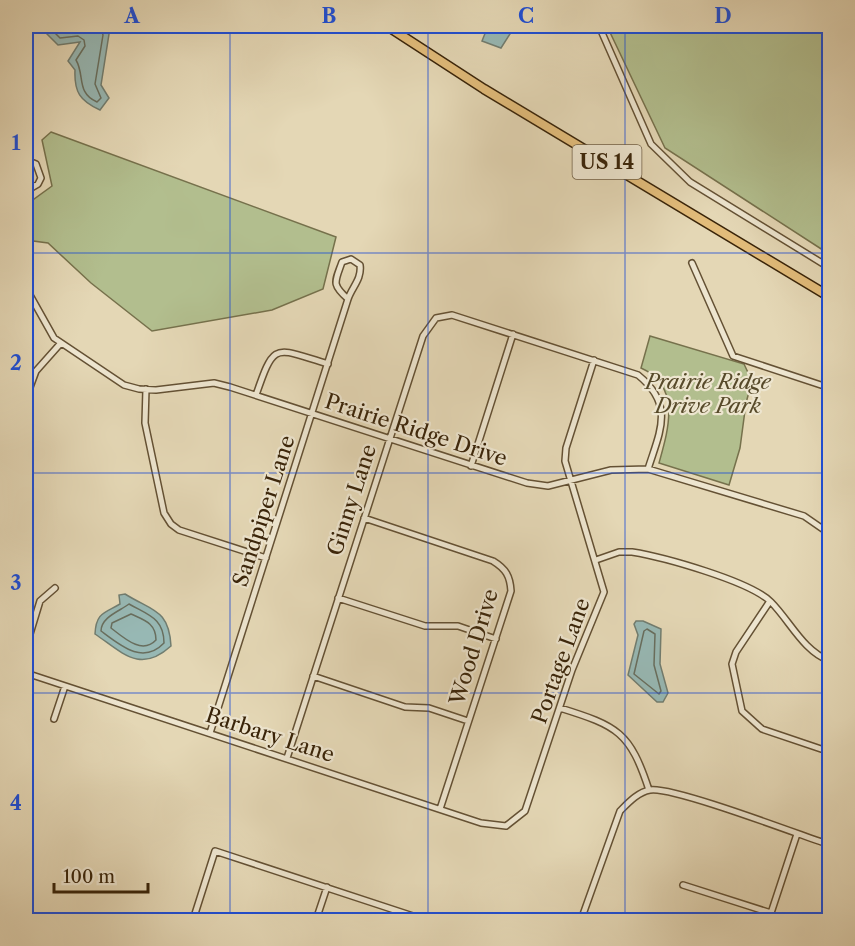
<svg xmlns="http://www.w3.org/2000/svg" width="855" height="946" font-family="'Libre Caslon Text',serif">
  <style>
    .green { fill: #b2be8e; stroke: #76714c; stroke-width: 1.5 }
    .water { fill: #97b8b4; stroke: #717d70; stroke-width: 1.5 }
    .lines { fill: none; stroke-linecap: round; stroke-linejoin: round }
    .shore { stroke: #686e5e; stroke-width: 1.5 }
    .minor-casing { stroke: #645134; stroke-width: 8 }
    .tertiary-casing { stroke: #645134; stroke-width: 10 }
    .primary-casing { stroke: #392409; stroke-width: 11 }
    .minor { stroke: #ede5cf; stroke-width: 5 }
    .tertiary { stroke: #ede5cf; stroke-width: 7 }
    .primary { stroke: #e2bc7a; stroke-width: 8 }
    .grid { fill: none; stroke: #1d4ed8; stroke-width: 1.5; stroke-opacity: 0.55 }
    .labels { text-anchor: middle; stroke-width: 4.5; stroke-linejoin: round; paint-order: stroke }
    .shield { fill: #ede5cf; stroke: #6f5e44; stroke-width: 1.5 }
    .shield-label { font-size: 20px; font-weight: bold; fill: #392409 }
    .park-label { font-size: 21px; font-style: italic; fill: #574a2a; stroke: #ede5cf }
    .street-label { font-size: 21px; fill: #392409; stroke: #ede5cf }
    .neatline { fill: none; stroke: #1d4ed8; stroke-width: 2 }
    .grid-label { font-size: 20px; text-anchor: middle; font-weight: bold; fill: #1d4ed8 }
  </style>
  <rect width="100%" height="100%" fill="#e4d7b5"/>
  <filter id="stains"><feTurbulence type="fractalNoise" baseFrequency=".00333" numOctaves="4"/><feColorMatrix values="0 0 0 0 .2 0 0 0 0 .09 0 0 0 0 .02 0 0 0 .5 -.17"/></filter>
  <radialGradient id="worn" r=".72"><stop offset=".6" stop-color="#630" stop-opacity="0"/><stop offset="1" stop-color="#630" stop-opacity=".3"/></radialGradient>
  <!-- green -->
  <path class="green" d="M607,26H829V254L665,148Z
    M51,132L336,237L323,289L272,310L152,331L91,283L48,243L26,240V205L52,186L42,140Z
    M650,336L744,364L752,381L746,403L740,448L729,485L659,463C668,431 682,386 641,368Z"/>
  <!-- water -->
  <path class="water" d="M39,26H106L109,34L101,85L109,98L100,110C80,101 74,92 75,70L68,61L80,42L58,45Z
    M488,26H515L501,48L482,41Z
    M125,594C152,611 169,609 171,646C140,674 123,653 95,634C96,612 105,613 120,604L119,595Z
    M643,621L661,629L660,664L668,693L663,702H657L628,675L638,635L634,624L636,621Z"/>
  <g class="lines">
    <!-- shore -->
    <path class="shore" d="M48,26L60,38L78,36L84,40L85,46L76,60C85,75 76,93 97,102L101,98L95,84L103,35L100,26
      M129,604C148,615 164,618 164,643C143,665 121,646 101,631C101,617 120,611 129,604Z
      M131,614C144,620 156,623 156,640C142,655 124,638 111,628L112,623Z
      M647,629L655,634L654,665L661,691L659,694L634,674L644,631Z"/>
    <defs>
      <path id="minor" d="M599,26L651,144L690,182L830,268
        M26,160L36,164L41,178L38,184L26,191
        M692,263L733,356L830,388
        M26,288L54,338L124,385L139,389L156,390L214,383L230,387L527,483L548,486L611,470L648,469L804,516L830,534
        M146,389L145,423L164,513L171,524L179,530L266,558
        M256,395C275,340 274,348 328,364
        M26,398L36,371L60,344
        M471,466L513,334
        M364,518L493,561C506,569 510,576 511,591L440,809
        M596,560L619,552H632C663,557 750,581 771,602C790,621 803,651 830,661
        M338,598L425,626H458L496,639
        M770,601L736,652L732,664L742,711L762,729L830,752
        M26,647L40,601L55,588
        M26,673L481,823L506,826L525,811L572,670L604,592L565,461L566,448L594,360
        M313,676L405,707L429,708L468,721
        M560,708C618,726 630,732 649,790
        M54,719L65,686
        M210,733L348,299C352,287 362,279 360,265L351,259L342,262C335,282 331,284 348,299
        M287,758L423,336L436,318L452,315L638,375C675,405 660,431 648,469
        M683,885L771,913L797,834
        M193,920L215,851L425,920
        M316,920L327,887
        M581,920L620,811C628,803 638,792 650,790C672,786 800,835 830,845"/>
      <path id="tertiary" d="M26,918L34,920"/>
      <path id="primary" d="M387,26L484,89L830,297"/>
    </defs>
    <!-- minor casing -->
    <use href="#minor" class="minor-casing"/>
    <!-- tertiary casing -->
    <use href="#tertiary" class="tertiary-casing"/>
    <!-- primary casing -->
    <use href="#primary" class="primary-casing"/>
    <!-- minor -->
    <use href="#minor" class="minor"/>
    <!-- tertiary -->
    <use href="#tertiary" class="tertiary"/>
    <!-- primary -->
    <use href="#primary" class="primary"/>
  </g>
  <!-- grid -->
  <path class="grid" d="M230,26V920M428,26V920M625,26V920M26,253H830M26,473H830M26,693H830"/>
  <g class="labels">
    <!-- shield labels -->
    <rect class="shield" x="572.5" y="145" width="69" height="34" rx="4.5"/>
    <g class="shield-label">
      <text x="607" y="169">US 14</text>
    </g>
    <!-- park labels -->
    <g class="park-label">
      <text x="708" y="389">Prairie Ridge<tspan x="708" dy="24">Drive Park</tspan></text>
    </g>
    <!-- street labels -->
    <g class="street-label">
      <text transform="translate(416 430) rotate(18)" y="7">Prairie Ridge Drive</text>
      <text transform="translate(352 500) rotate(-72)" y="7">Ginny Lane</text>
      <text transform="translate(264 511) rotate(-72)" y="7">Sandpiper Lane</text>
      <text transform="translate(474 647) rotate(-73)" y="7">Wood Drive</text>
      <text transform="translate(561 661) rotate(-70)" y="7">Portage Lane</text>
      <text transform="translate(270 735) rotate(18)" y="7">Barbary Lane</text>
    </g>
  </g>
  <!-- margin -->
  <rect width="855" height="946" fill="none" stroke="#e4d7b5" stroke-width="66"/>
  <!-- scale -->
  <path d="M54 883v9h94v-9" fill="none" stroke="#392409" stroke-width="3"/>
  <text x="63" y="883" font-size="18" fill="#392409" stroke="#ede5cf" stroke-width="4.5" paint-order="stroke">100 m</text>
  <rect x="33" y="33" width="789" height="880" class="neatline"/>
  <g class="grid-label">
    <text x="132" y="23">A</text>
    <text x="329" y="23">B</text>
    <text x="526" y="23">C</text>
    <text x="723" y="23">D</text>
    <text x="16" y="150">1</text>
    <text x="16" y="370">2</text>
    <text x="16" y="590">3</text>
    <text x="16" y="810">4</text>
  </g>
  <rect width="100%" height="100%" filter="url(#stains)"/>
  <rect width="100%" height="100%" fill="url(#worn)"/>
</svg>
